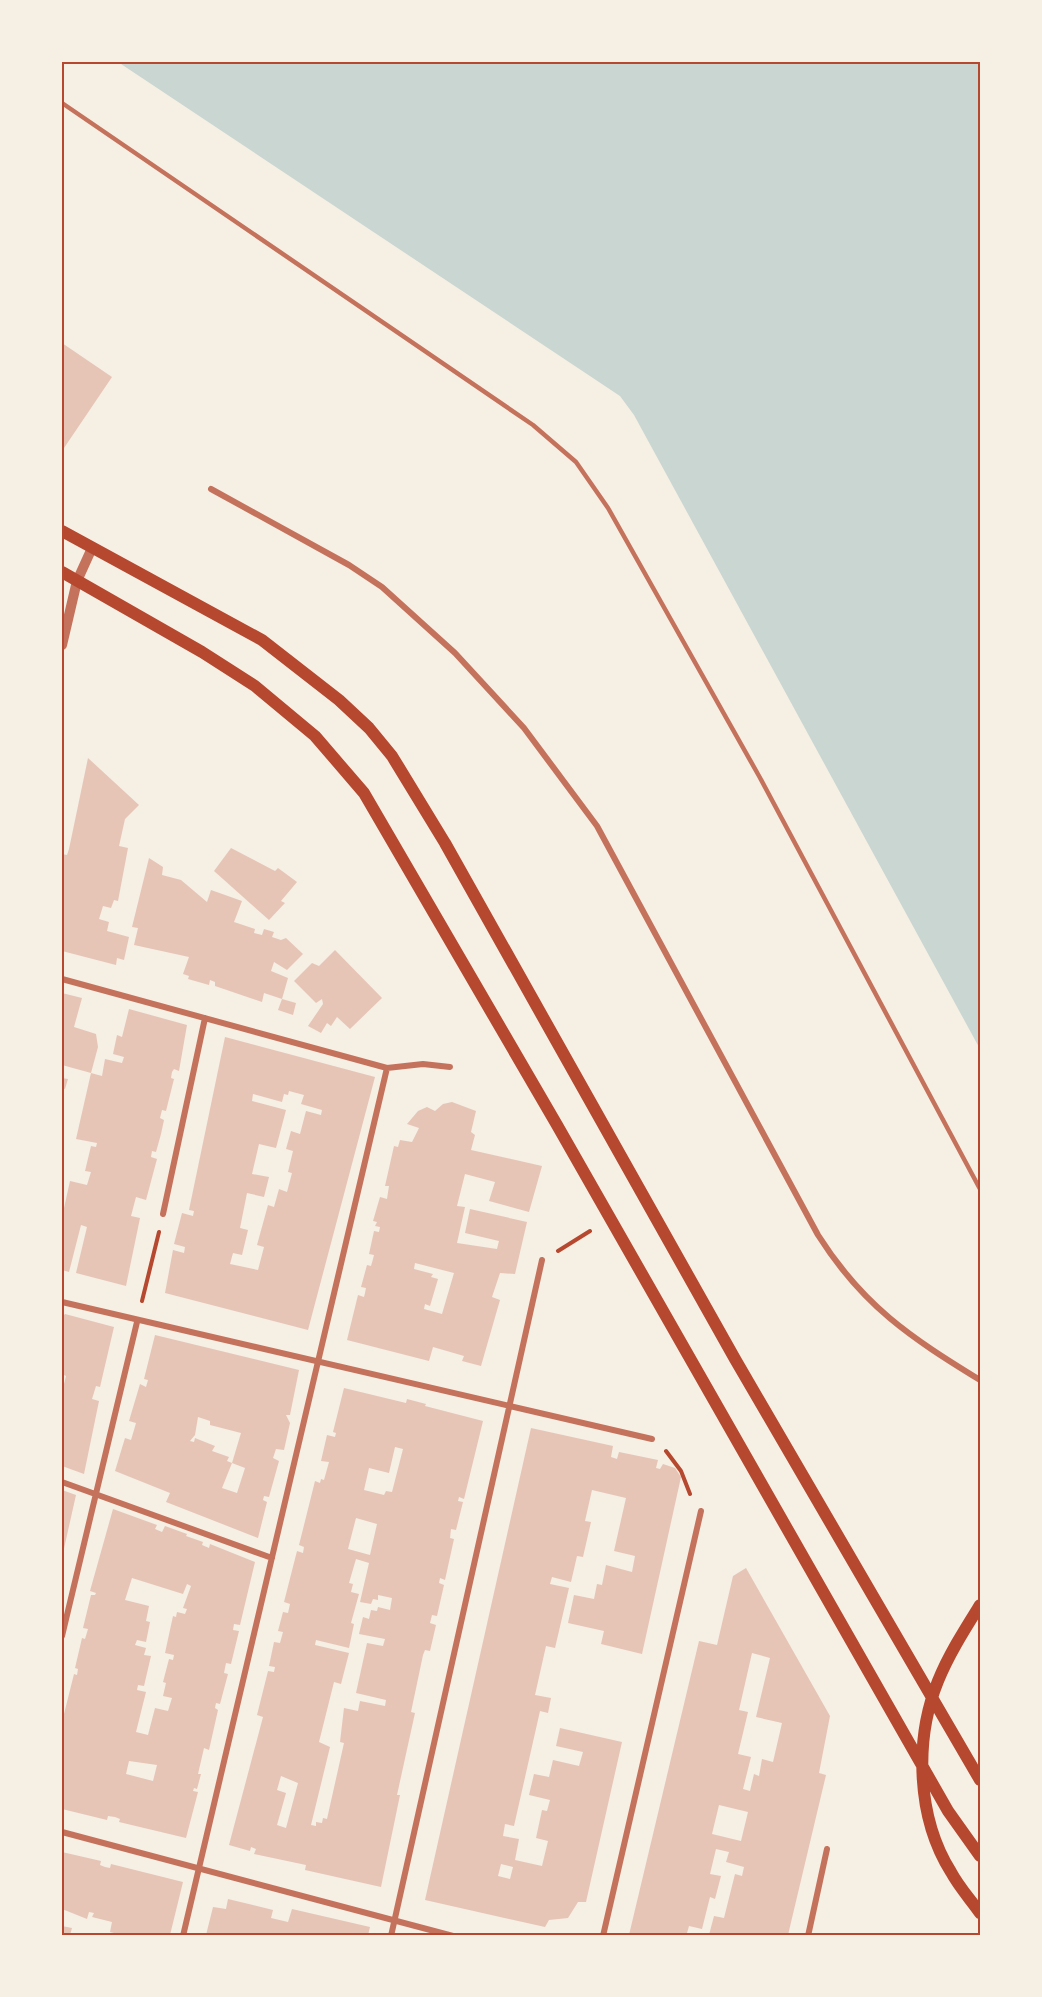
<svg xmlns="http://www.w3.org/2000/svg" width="1042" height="1997" font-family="'Sofia Sans Condensed',sans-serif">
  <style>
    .water { fill: #c9d6d2 }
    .building { fill: #e6c5b7; fill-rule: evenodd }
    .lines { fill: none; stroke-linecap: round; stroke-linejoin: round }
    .path { stroke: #b5482f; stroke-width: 4 }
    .service { stroke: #c5725c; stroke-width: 4.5 }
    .minor { stroke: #c5725c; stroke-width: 6 }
    .tertiary { stroke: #c5725c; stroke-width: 10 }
    .secondary { stroke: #b5482f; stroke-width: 12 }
    .neatline { fill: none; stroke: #b5482f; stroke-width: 2 }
  </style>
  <rect width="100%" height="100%" fill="#f6efe4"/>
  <!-- water -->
  <path class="water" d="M118,62H980V1049L634,415L620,396Z"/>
  <!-- building -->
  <path class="building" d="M62,343L112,377L62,451Z
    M88,758L139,805L125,819L119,846L128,848L118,901L114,900L111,908L103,906L99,919L109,922L107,931L129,937L124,960L117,958L116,965L62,951V854L67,855L69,849Z
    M231,848L275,871L278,868L297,882L281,901L285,903L269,920L214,871Z
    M149,858L163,867L162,875L181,880L207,902L211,890L242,901L234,922L255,929L254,933L262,935L264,929L274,932L272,937L281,940L286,938L303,954L287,970L274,962L271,971L288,978L282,999L264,993L262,1002L215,986V982L210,980L209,985L188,979L189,976L183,974L189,957L134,945L138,928L132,927Z
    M335,950L382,998L350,1029L337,1017L331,1026L327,1023L321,1033L308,1026L323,1004L322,999L316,1003L294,981L312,963L319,966Z
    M62,993L82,998L74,1027L96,1034L98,1047L91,1073L62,1065Z
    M282,999L296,1003L293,1015L278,1010Z
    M129,1009L187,1025L179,1071L174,1069L172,1072L171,1078L174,1079L166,1111L162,1110L160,1118L164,1120L161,1134L156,1152L152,1151L151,1157L157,1159L146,1200L136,1197L131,1216L140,1218L126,1286L76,1273L87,1227L81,1225L69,1272L62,1270V1217L70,1181L87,1185L91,1172L85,1171L91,1146L96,1147L97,1143L76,1139L91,1073L102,1076L105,1059L122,1063L124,1057L113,1054L117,1035L122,1037Z
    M225,1037L375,1077L308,1330L165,1293L173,1250L184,1253L185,1247L174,1244L182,1213L193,1216L194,1211L189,1210ZM289,1091L304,1095L301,1104L322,1110L321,1115L306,1111L300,1134L291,1131L286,1149L293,1151L288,1172L292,1173L287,1192L279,1189L274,1207L268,1205L257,1245L264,1247L258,1270L230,1264L233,1253L242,1255L248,1230L240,1228L247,1193L264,1197L269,1177L252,1174L259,1144L276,1148L286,1110L252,1101L253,1094L282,1102L284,1094L288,1095Z
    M62,1078L68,1079L65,1089L62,1088Z
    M452,1102L476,1111L471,1132L475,1135L471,1150L542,1166L529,1212L489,1201L495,1182L465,1174L457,1206L465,1207L457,1243L497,1249L499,1241L465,1233L470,1209L527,1222L515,1274L500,1273L492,1297L500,1300L481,1366L462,1361L464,1356L433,1347L429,1361L347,1340L358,1295L364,1297L365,1293L366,1288L361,1287L367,1265L371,1266L373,1259L374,1255L369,1254L374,1231L379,1232L380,1227L375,1226L377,1222L373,1221L380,1197L387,1199L389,1186H385L394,1146L398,1147L400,1140L412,1142L419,1128L407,1124L418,1111L427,1107L435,1111L443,1104ZM415,1263L454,1273L442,1314L424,1309L425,1304L430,1306L438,1279L431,1277L433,1274L414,1269Z
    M65,1314L114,1327L100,1387L96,1386L92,1399L99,1401L84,1474L62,1466V1384H64L66,1376L62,1374V1317Z
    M155,1335L299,1370L290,1415H286L290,1423L284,1450L276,1449L273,1458L279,1461L269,1497L264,1496L263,1500L267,1502L258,1538L166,1502L170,1493L115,1471L125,1438L131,1440L134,1430L136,1423L129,1421L140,1384L146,1387L148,1380L144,1379ZM198,1417L210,1421V1425L241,1433L232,1463L227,1461L229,1457L212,1451L215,1446L195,1438L194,1442L190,1441L195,1435ZM232,1463L245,1468L237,1493L222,1488Z
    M344,1388L406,1403L407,1399L426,1404L425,1406L483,1421L464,1499L459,1497L458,1501L463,1502L456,1530L451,1529L450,1538L454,1539L445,1580L440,1578L439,1583L444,1585L437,1616L432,1615L430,1623L436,1625L430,1651L425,1650L423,1655L411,1712L415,1713L397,1795H400L381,1887L305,1870L306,1865L254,1854L256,1849L251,1847L250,1851L229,1845L263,1717L257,1715L268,1671L274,1672L275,1667L269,1666L274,1642L280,1643L283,1632L278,1631L283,1612L288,1613L290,1604L284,1602L297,1551L303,1553L304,1547L299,1545L315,1481L320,1483L321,1479L324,1480L329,1462L321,1461L327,1435L335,1437L336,1433L333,1432ZM395,1447L403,1449L392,1492L386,1491L384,1495L364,1490L369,1468L389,1473ZM356,1518L377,1524L370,1555L348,1549ZM356,1559L369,1563L360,1602L371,1604L373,1599L378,1600V1595L392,1598L390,1610L378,1607L377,1611L371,1610L369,1619L363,1617L359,1634L385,1639L383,1646L367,1643L356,1693L386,1700L385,1706L360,1701L358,1711L344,1708L340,1742L344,1743L327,1819L323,1818L322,1823L316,1822V1826L311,1825L330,1747L319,1742L334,1682L341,1684L349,1653L315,1645L316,1640L349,1648L354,1624L351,1623L359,1594L351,1592L353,1584L349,1583ZM281,1776L298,1783L286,1828L277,1825L286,1793L277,1790Z
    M531,1428L613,1446L611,1457L617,1459L619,1452L658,1460L656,1468L660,1469L663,1464L675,1468L681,1477L642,1654L601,1644L604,1631L568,1623L574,1595L594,1599L597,1584L602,1585L606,1565L632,1572L635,1556L614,1551L626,1498L592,1490L585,1521L591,1522L583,1557L577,1556L571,1582L552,1577L550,1584L569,1588L555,1648L546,1646L535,1695L551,1698L548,1713L540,1711L514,1826L505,1824L503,1836L519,1839L515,1860L542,1866L548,1841L536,1838L542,1810L547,1811L550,1800L529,1795L534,1774L549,1777L553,1760L579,1766L583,1752L556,1746L560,1728L622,1742L586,1902H578L568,1918L549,1920L545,1927L425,1900ZM501,1864L513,1867L510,1879L498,1876Z
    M62,1490L76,1495L63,1553H62Z
    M113,1509L157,1525L155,1529L162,1532L165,1526L187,1534L186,1536L203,1542L202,1545L209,1548L210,1544L255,1562L240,1625L234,1624L233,1630L239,1631L231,1664L226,1663L224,1673L228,1674L220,1704L216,1703L215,1708L218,1710L209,1750L204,1748L198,1774H201L197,1789L194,1788L193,1791L198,1792L186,1838L119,1822L120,1819L115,1817L108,1816L107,1820L62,1809V1722L74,1674L77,1675L78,1669L75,1668L82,1638L85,1639L88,1629L83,1628L91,1595H95L96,1593L90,1591ZM132,1578L183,1594L187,1584L191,1586L183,1608L187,1609L185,1614L177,1612L176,1617L173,1616L165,1653L174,1655L173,1660L169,1659L163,1682L166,1683L163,1696L172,1698L168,1711L155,1708L148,1735L136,1732L146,1692L137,1690L138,1685L144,1686L151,1656L144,1655L146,1648L135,1645L137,1640L146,1642L150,1622L146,1621L149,1606L125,1600ZM129,1761L157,1765L153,1781L126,1774Z
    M746,1568L830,1716L819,1773L826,1775L788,1935H709L714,1916L724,1918L735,1874L742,1876L744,1867L726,1862L729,1852L716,1849L710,1874L721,1876L715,1899L710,1897L702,1929L689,1926L687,1933L696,1935H629L699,1641L717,1645L733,1576ZM752,1653L770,1658L756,1717L782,1723L773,1762L762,1759L759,1776L754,1774L750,1791L743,1789L751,1757L738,1754L748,1712L739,1710ZM719,1805L748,1812L741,1841L712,1834Z
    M62,1852L101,1861L100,1865L105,1867L110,1868L111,1864L183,1882L170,1935H114V1933L110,1932L112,1922L92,1917L94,1913L89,1912L87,1919L62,1909Z
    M228,1899L273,1910L271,1918L288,1922L292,1909L370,1927L368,1935H206L213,1907L226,1909Z
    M62,1926L72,1928L70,1935H62Z"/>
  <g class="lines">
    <!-- path -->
    <path class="path" d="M558,1251L590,1231
      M142,1301L159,1232
      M666,1451L681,1471L690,1494"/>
    <!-- service -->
    <path class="service" d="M62,103L533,425L576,462L608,508L759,776L980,1189"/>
    <!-- minor -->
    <path class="minor" d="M211,489L349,565L382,587L455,653L524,728L597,826L818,1235C863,1306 910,1337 980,1380
      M62,979L387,1068L423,1064L450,1067
      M163,1214L205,1018
      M62,1302L652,1439
      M62,1482L272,1558
      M62,1636L137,1322
      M62,1832L453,1936
      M183,1936L387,1068
      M391,1936L542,1260
      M603,1936L701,1511
      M808,1936L827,1849"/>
    <!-- tertiary -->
    <path class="tertiary" d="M62,645L77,581L92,548"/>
    <!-- secondary -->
    <path class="secondary" d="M62,531L262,640L339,700L369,728L392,756L445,843L735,1359L980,1780
      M62,572L202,652L255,686L315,736L364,793L557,1125L948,1811L980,1856
      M980,1605C965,1629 949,1654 938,1681C914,1740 917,1818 951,1872C959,1887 971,1900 980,1913"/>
  </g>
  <!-- border -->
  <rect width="1042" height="1997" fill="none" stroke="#f6efe4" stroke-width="126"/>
  <rect x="63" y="63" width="916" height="1871" class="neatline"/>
</svg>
